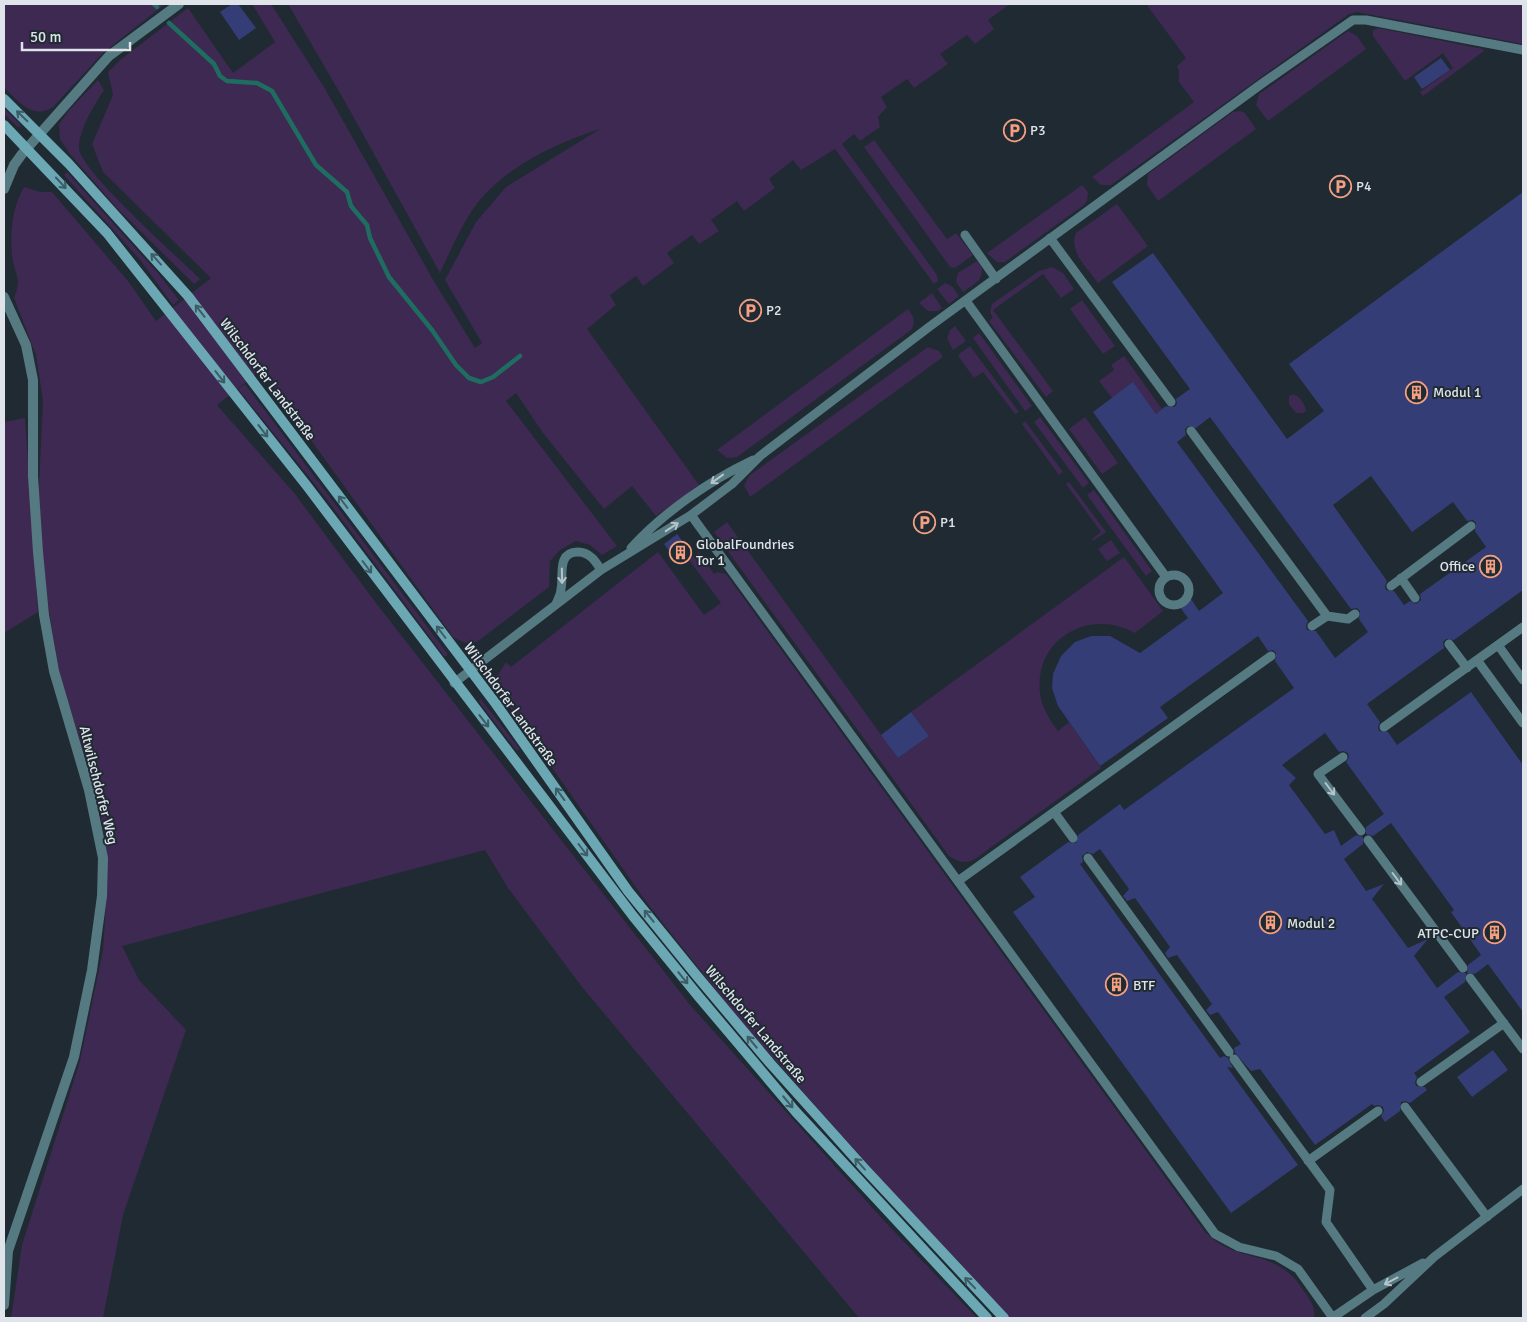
<svg xmlns="http://www.w3.org/2000/svg" width="1527" height="1322" font-family="Signika,sans-serif">
  <style>
    .green { fill: #3d2951 }
    .lines { fill: none; stroke-linecap: round; stroke-linejoin: round }
    .stream { stroke: #1f6d60; stroke-width: 4.5 }
    .building { fill: #343d76; fill-rule: evenodd }
    .lane { stroke: #557a81; stroke-width: 9 }
    .street { stroke: #557a81; stroke-width: 10 }
    .secondary { stroke: #6ba8b4; stroke-width: 10 }
    .oneway { stroke: #3e5c66 }
    .oneway2 { stroke: #b5c4ca }
    .labels { text-anchor: middle; stroke-width: 4; stroke-linejoin: round; paint-order: stroke }
    .poi-label { font-size: 14px; fill: #dee4ea; stroke: #202a32; text-anchor: start }
    .street-label { font-size: 14px; fill: #dee4ea; stroke: #202a32 }
  </style>
  <rect width="100%" height="100%" fill="#202a32"/>
  <!-- green -->
  <path class="green" d="M4,4H165L103,53L53,107C33,121 17,100 4,87Z
    M252,4H271L324,87L435,283L475,348L482,343L445,280L476,222L506,187L600,129C554,144 502,168 473,209C460,228 450,252 440,273L344,100L288,4H1010L988,20L994,29L975,44L967,35L940,54L948,64L914,88L907,79L881,97L887,107L878,117L880,127L860,141L854,134L842,144L937,275L938,281L934,284L835,149L801,170L793,160L769,179L775,188L744,211L737,201L711,220L719,231L699,244L692,235L667,253L674,263L643,286L636,276L610,295L616,305L587,329L699,485L656,516L632,486L604,509L543,433L516,393L506,401L617,546L602,555L590,545L576,541L560,550L550,561L549,587L477,642L465,643L453,637L277,393L264,368L217,405L295,494L376,603L691,1006L887,1224L977,1318H859L582,987L508,888L485,850L122,946L139,980L186,1030L123,1215L103,1318H11L22,1245L80,1061L103,950L107,887L105,839L96,794L59,671L48,605L38,510L43,400L36,355L14,298C23,276 14,276 12,256C10,233 12,207 24,187L40,192H52L128,281L156,321L211,278L103,172L92,144L113,95L108,72L120,60L188,8L233,73L275,42Z
    M1146,4H1523V44L1357,12L1349,14L1111,185H1101L1092,177L1194,102L1179,82V71L1177,66L1186,58Z
    M1378,28L1483,49L1484,51L1423,96L1420,92L1453,68L1443,53L1405,81L1373,36V30Z
    M1348,31L1357,36L1366,49L1268,121L1256,105L1259,94Z
    M98,80L104,90C95,104 78,131 79,149C82,172 178,257 200,279L194,284L115,206L70,154L60,139L59,124L70,109Z
    M4,108L19,123L21,127H18L4,114Z
    M1241,111L1245,113L1256,129L1158,201L1147,185L1148,174L1233,112Z
    M874,140L947,239L956,233L973,255L955,268L950,267L864,147Z
    M67,172L157,272L179,300L173,305L141,261L64,175Z
    M1082,185L1088,192L1087,201L1084,205L1005,262H997L987,253Z
    M1117,204L1148,246L1098,283C1088,269 1068,251 1076,233Z
    M977,261L982,268C983,281 973,285 963,292L956,282L958,273Z
    M1052,267L1063,273L1074,289L1061,298L1043,274L993,310L1053,391L1046,397L989,321L993,318L990,312L992,304L1039,271Z
    M945,283L953,287L959,296L949,304L937,289Z
    M932,293L942,308L938,311H928L919,303Z
    M1082,300L1115,346L1103,354L1070,309Z
    M908,309C914,317 916,321 911,330L737,457L727,458L717,450Z
    M955,326L966,341L953,350L947,338L950,330Z
    M979,333L1032,406L1025,411L973,338Z
    M970,346L1019,412L1015,414L983,372L974,378L959,357L958,355Z
    M928,347L939,351L943,357L750,497L744,485L750,475Z
    M1124,356L1162,409L1156,414L1133,383L1112,398L1099,381L1114,370L1111,365Z
    M245,384L447,653V656H444L325,497L238,389Z
    M1293,394C1300,397 1305,403 1306,411L1303,413H1296L1289,404V396Z
    M1040,417L1089,483L1083,488L1034,422Z
    M1085,417L1118,463L1102,474L1069,429Z
    M25,418L38,612L4,633V422Z
    M1025,421L1063,472L1059,475L1022,424Z
    M1069,482L1106,532L1093,541L1092,539L1101,532L1066,484Z
    M1094,490L1152,571L1146,576L1087,495Z
    M727,522L898,758L929,736L911,712L1124,557L1163,611L1135,633C1090,608 1034,638 1040,693C1042,707 1049,719 1058,731L1069,722L1101,768L975,859C966,864 958,862 949,856L714,532Z
    M1111,540L1120,553L1107,561L1098,549Z
    M658,552L704,615L721,603L689,560L699,552L714,574L717,572L726,574L1205,1232C1234,1260 1258,1251 1285,1270C1294,1276 1300,1285 1306,1294C1311,1302 1316,1308 1314,1318H1010L897,1198L742,1023L647,903L496,688V678L506,662L511,667Z
    M480,698L519,748V750H516L479,702Z"/>
  <g class="lines">
    <!-- stream -->
    <path class="stream" d="M154,4L157,7
      M169,23L214,64L220,76L227,81L257,83L272,91L316,165L347,192L351,206L367,225L370,238L389,277L432,330L456,365L469,378L481,382L493,377L520,356"/>
  </g>
  <!-- building -->
  <path class="building" d="M232,4H238L256,28L239,40L220,12Z
    M1441,58L1450,70L1422,89L1414,77Z
    M1523,192V590L1454,640L1446,639L1443,642L1444,648L1367,704L1380,722L1378,727L1379,731L1388,732L1397,745L1471,692L1523,765V1012L1488,964L1475,974L1467,973L1468,965L1481,955L1451,912L1454,910L1391,823L1373,836L1366,834V827L1384,814L1346,762L1349,757L1348,753L1343,751L1339,752L1325,733L1282,765L1296,778L1289,785L1325,834L1334,830L1341,846L1356,835L1363,837V844L1344,859L1366,891L1384,884L1372,899L1408,948L1428,939L1414,956L1437,988L1458,972L1466,973L1465,982L1444,997L1470,1032L1414,1073L1417,1077L1415,1082L1416,1086L1425,1087L1427,1090L1410,1103L1405,1101L1401,1102L1400,1111L1385,1122L1381,1116L1384,1111L1383,1107L1378,1105L1374,1106L1372,1104L1315,1145L1260,1069L1251,1071L1235,1053L1234,1048L1241,1044L1218,1012L1210,1015L1206,1010L1212,1004L1177,955L1168,958L1165,953L1170,947L1135,898L1127,901L1123,896L1129,889L1100,849L1093,854L1087,852L1082,856L1083,862L1080,864L1220,1058L1224,1056L1228,1058L1233,1068L1227,1067L1298,1165L1231,1213L1013,912L1035,897L1020,877L1068,842L1076,843L1078,835L1120,804L1124,810L1294,688L1275,661L1276,653L1273,650L1268,651L1258,636L1160,707L1168,718L1100,766L1058,706L1052,688L1053,674L1061,656L1075,642L1091,636H1110L1140,653L1188,618L1180,607L1191,599L1199,611L1223,593L1093,412L1133,382L1156,414L1166,406L1174,407L1177,404L1176,399L1190,389L1112,282L1153,253L1287,439L1324,411L1289,364ZM1210,417L1351,609L1357,608L1360,611L1359,619L1368,632L1335,658L1316,631L1307,630L1306,626L1308,621L1177,442L1186,435L1185,429L1188,426L1196,428ZM1371,476L1412,532L1453,502L1467,521L1473,520L1476,523L1475,531L1486,547L1420,594L1421,600L1416,604L1410,601L1404,605L1394,591L1386,590L1385,586L1387,581L1333,505Z
    M677,534L687,547L685,549L687,551L676,560L664,544Z
    M911,712L929,736L898,758L881,735Z
    M1493,1050L1508,1070L1472,1097L1457,1077Z"/>
  <g class="lines">
    <!-- lane -->
    <path class="lane" d="M965,235L996,279
      M1050,238L1171,402
      M966,301L1166,577
      M1191,431L1327,616
      M691,515L1215,1234L1239,1247L1276,1256L1298,1269L1333,1318
      M631,548C664,512 709,481 753,460
      M1159 590a15 15 0 1 1 30 0a15 15 0 1 1-30 0Z
      M1401,578L1415,598
      M1391,586L1471,526
      M556,604C558,599 561,594 561,589C564,577 556,552 578,552C590,552 596,562 601,570
      M1312,626L1327,616L1348,619L1355,614
      M1449,644L1467,668
      M1498,645L1523,680
      M1477,660L1523,627
      M454,683L601,570L691,515L732,484L760,456L929,327L1260,85L1353,20H1366L1523,50
      M1384,727L1477,660L1523,723
      M1343,757L1318,774L1361,831
      M1054,812L1073,838
      M1368,840L1463,968
      M1088,858L1229,1052
      M958,881L1271,656
      M1470,978L1523,1049
      M1234,1059L1330,1190L1326,1222L1373,1290
      M1421,1082L1504,1023
      M1405,1107L1487,1217
      M1308,1161L1378,1111
      M1332,1318L1373,1290L1423,1263
      M1365,1318L1384,1304L1434,1257L1523,1189"/>
    <!-- street -->
    <path class="street" d="M4,189L14,165L22,154L100,66L109,56L179,4
      M4,297L26,345L33,380V476L38,552L44,615L54,671L89,790L103,858L102,896L92,970L74,1057L8,1251L4,1305"/>
    <!-- secondary -->
    <path class="secondary" d="M4,99L69,164L188,296L496,704L628,891L697,976L770,1063L864,1168L1004,1318
      M4,125L107,233L307,486L633,916L699,997L796,1112L987,1318"/>
  </g>
  <!-- one-way arrows -->
  <defs><path id="oneway-shaft" d="M-6 0H5M1.5-3L5.5 0L1.5 3" fill="none" stroke-width="1.6" stroke-linecap="round" stroke-linejoin="round" transform="scale(1.25)"/></defs>
  <g class="oneway">
    <use href="#oneway-shaft" transform="translate(22 116) rotate(-136)"/>
    <use href="#oneway-shaft" transform="translate(61 183) rotate(47)"/>
    <use href="#oneway-shaft" transform="translate(156 259) rotate(-132)"/>
    <use href="#oneway-shaft" transform="translate(200 311) rotate(-128)"/>
    <use href="#oneway-shaft" transform="translate(220 377) rotate(52)"/>
    <use href="#oneway-shaft" transform="translate(263 431) rotate(52)"/>
    <use href="#oneway-shaft" transform="translate(343 502) rotate(-127)"/>
    <use href="#oneway-shaft" transform="translate(367 567) rotate(53)"/>
    <use href="#oneway-shaft" transform="translate(441 632) rotate(-127)"/>
    <use href="#oneway-shaft" transform="translate(484 721) rotate(52)"/>
    <use href="#oneway-shaft" transform="translate(560 794) rotate(-126)"/>
    <use href="#oneway-shaft" transform="translate(583 850) rotate(53)"/>
    <use href="#oneway-shaft" transform="translate(649 916) rotate(-129)"/>
    <use href="#oneway-shaft" transform="translate(683 978) rotate(51)"/>
    <use href="#oneway-shaft" transform="translate(752 1042) rotate(-130)"/>
    <use href="#oneway-shaft" transform="translate(788 1102) rotate(50)"/>
    <use href="#oneway-shaft" transform="translate(860 1164) rotate(-132)"/>
    <use href="#oneway-shaft" transform="translate(970 1283) rotate(-134)"/>
  </g>
  <g class="oneway2">
    <use href="#oneway-shaft" transform="translate(717 479) rotate(144)"/>
    <use href="#oneway-shaft" transform="translate(672 527) rotate(-33)"/>
    <use href="#oneway-shaft" transform="translate(562 576) rotate(89)"/>
    <use href="#oneway-shaft" transform="translate(1330 789) rotate(53)"/>
    <use href="#oneway-shaft" transform="translate(1397 879) rotate(53)"/>
    <use href="#oneway-shaft" transform="translate(1391 1281) rotate(152)"/>
  </g>
  <!-- icons -->
  <defs>
    <symbol id="parking-ring" viewBox="-11 -11 22 22"><circle r="9.5" fill="#202a32" stroke="#f2a081" stroke-width="1.5"/><path d="M-3.5-5.5H1a3.5 3.5 0 0 1 0 7H-1V5.5H-3.5ZM-1-3.4V-.6H.8a1.4 1.4 0 0 0 0-2.8Z" fill="#f2a081"/></symbol>
    <symbol id="building-ring" viewBox="-11 -11 22 22"><circle r="9.5" fill="#202a32" stroke="#f2a081" stroke-width="1.5"/><path d="M-4-6H4V6H1V3H-1V6H-4ZM-2.5-4.3h1.7v1.8h-1.7ZM.8-4.3h1.7v1.8H.8ZM-2.5-1h1.7V.8h-1.7ZM.8-1h1.7V.8H.8Z" fill="#f2a081"/></symbol>
  </defs>
  <g fill-rule="evenodd">
    <use href="#parking-ring" x="1002" y="118" width="25" height="25"/>
    <use href="#parking-ring" x="1328" y="174" width="25" height="25"/>
    <use href="#parking-ring" x="738" y="298" width="25" height="25"/>
    <use href="#building-ring" x="1404" y="380" width="25" height="25"/>
    <use href="#parking-ring" x="912" y="510" width="25" height="25"/>
    <use href="#building-ring" x="668" y="540" width="25" height="25"/>
    <use href="#building-ring" x="1478" y="554" width="25" height="25"/>
    <use href="#building-ring" x="1258" y="910" width="25" height="25"/>
    <use href="#building-ring" x="1482" y="920" width="25" height="25"/>
    <use href="#building-ring" x="1104" y="972" width="25" height="25"/>
  </g>
  <g class="labels">
    <!-- poi labels -->
    <g class="poi-label">
      <text x="1030" y="135">P3</text>
      <text x="1356" y="191">P4</text>
      <text x="766" y="315">P2</text>
      <text x="1433" y="397">Modul 1</text>
      <text x="940" y="527">P1</text>
      <text x="696" y="549">GlobalFoundries<tspan x="696" dy="16">Tor 1</tspan></text>
      <text x="1475" y="571" text-anchor="end">Office</text>
      <text x="1287" y="928">Modul 2</text>
      <text x="1479" y="938" text-anchor="end">ATPC-CUP</text>
      <text x="1133" y="990">BTF</text>
    </g>
    <!-- street labels -->
    <g class="street-label">
      <text transform="translate(268 379) rotate(53)" y="5">Wilschdorfer Landstraße</text>
      <text transform="translate(511 704) rotate(54)" y="5">Wilschdorfer Landstraße</text>
      <text transform="translate(99 785) rotate(76)" y="5">Altwilschdorfer Weg</text>
      <text transform="translate(756 1024) rotate(50)" y="5">Wilschdorfer Landstraße</text>
    </g>
  </g>
  <!-- border -->
  <rect width="1527" height="1322" fill="none" stroke="#dee4ea" stroke-width="10"/>
  <!-- scale -->
  <path d="M22 42v8h108v-8" fill="none" stroke="#dee4ea" stroke-width="2.5"/>
  <text x="30" y="42" font-size="15" fill="#dee4ea" stroke="#202a32" stroke-width="4" paint-order="stroke">50 m</text>
</svg>
